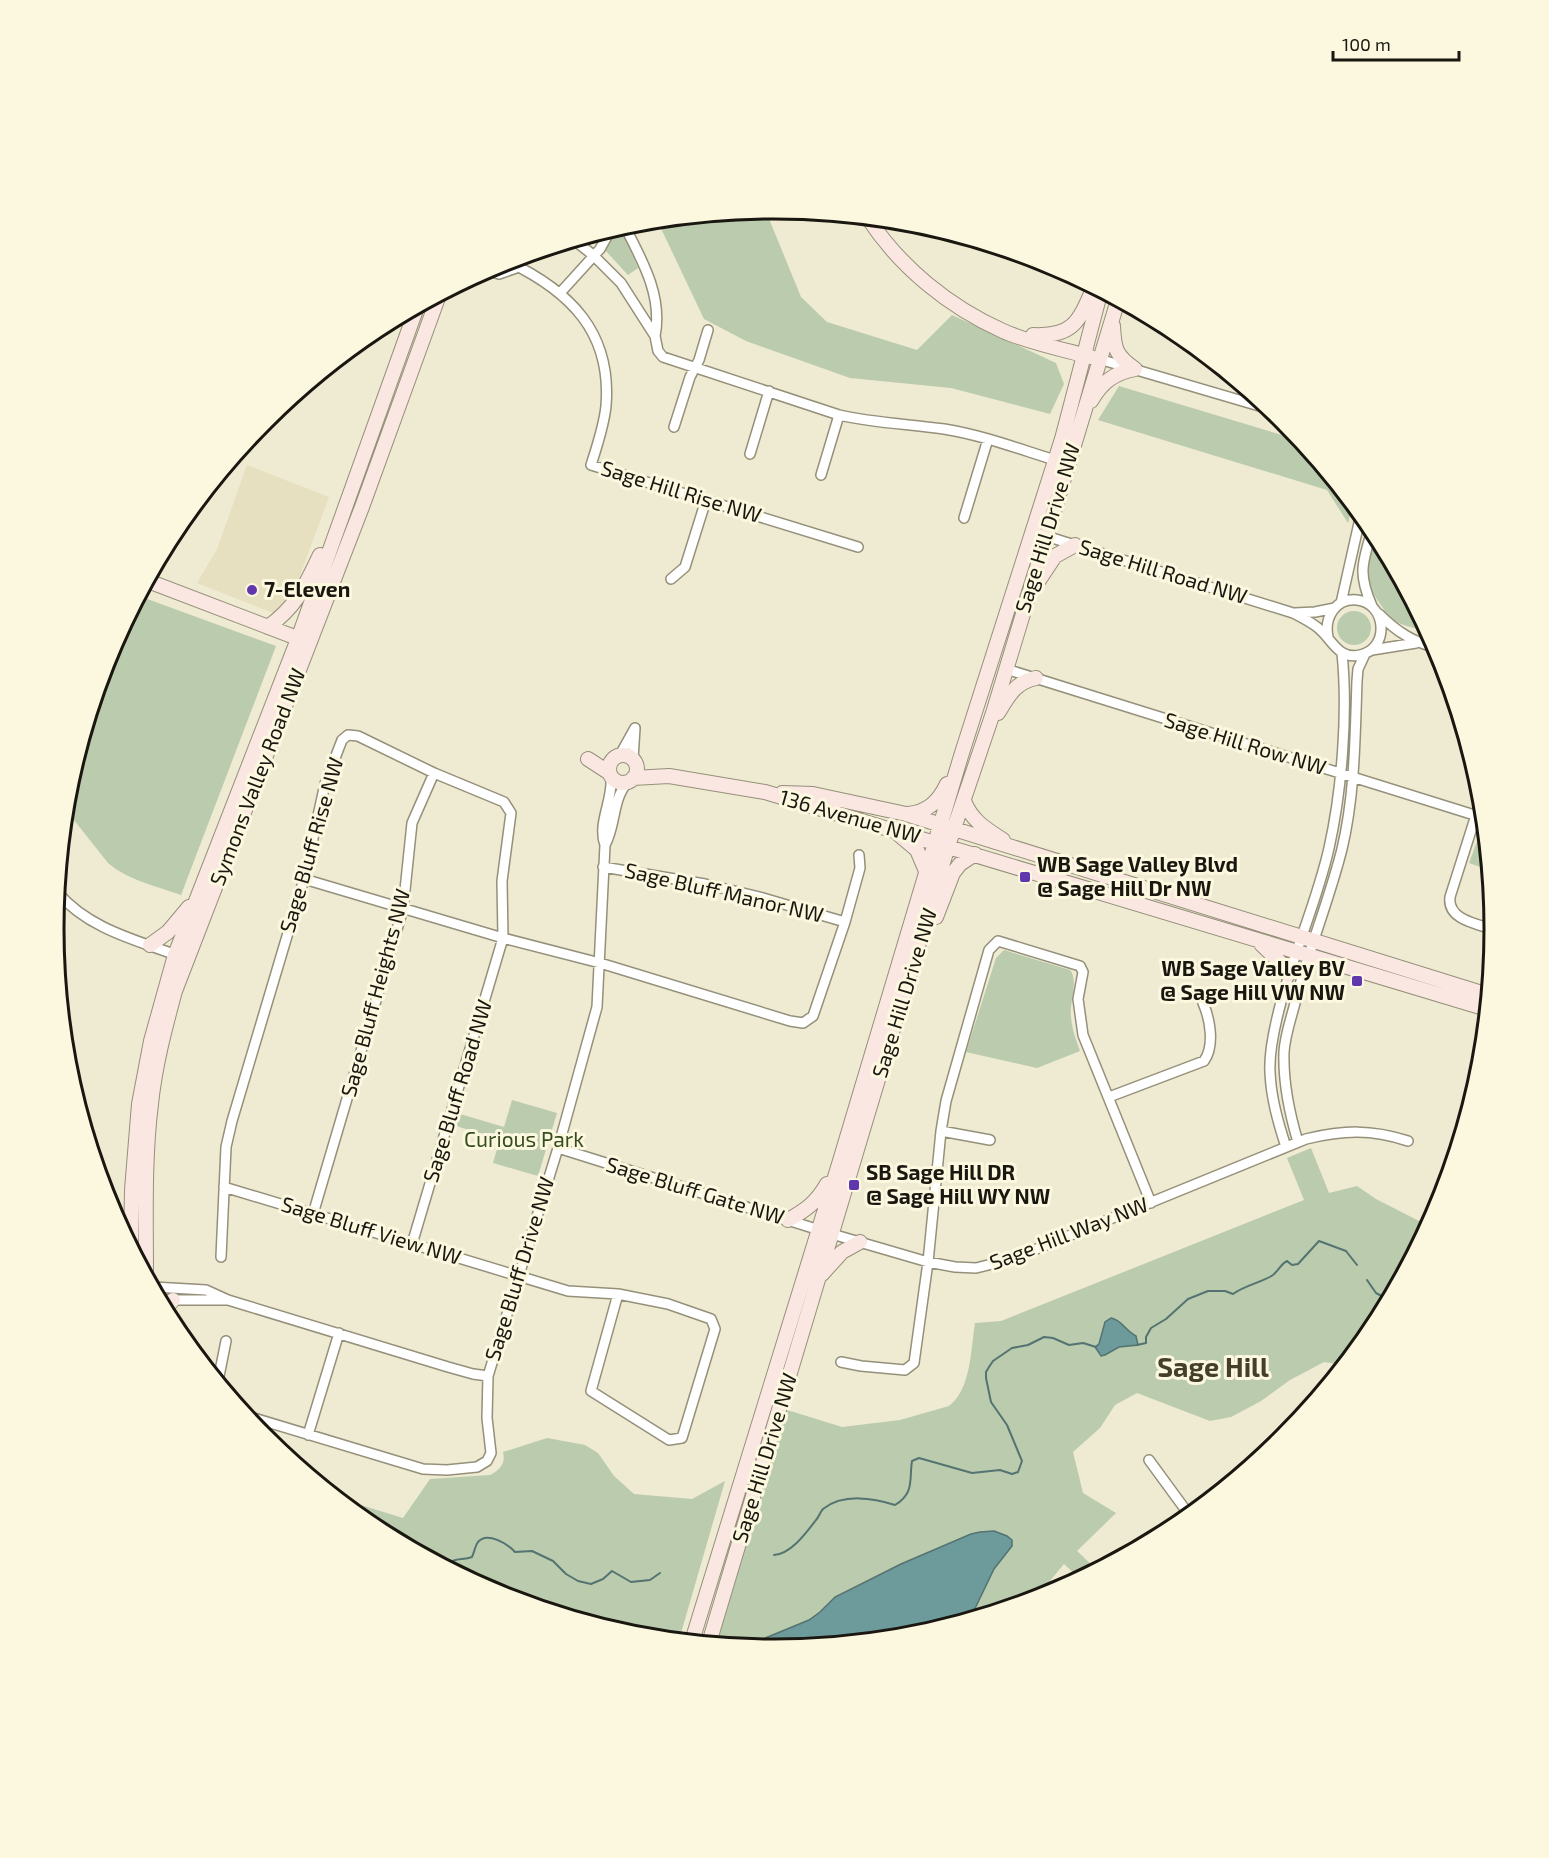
<svg xmlns="http://www.w3.org/2000/svg" width="1549" height="1858" font-family="'Exo 2',sans-serif">
  <style>
    .built { fill: #e7e0c0 }
    .green { fill: #bacbae }
    .water { fill: #6d9a9b; stroke: #547371; stroke-width: 1.5 }
    .lines { fill: none; stroke-linecap: round; stroke-linejoin: round }
    .stream { stroke: #547371; stroke-width: 2 }
    .street-casing { stroke: #95907a; stroke-width: 12 }
    .secondary-casing { stroke: #95907a; stroke-width: 16 }
    .street { stroke: #fff; stroke-width: 9 }
    .secondary { stroke: #fbe7e2; stroke-width: 14 }
    .poi-dot { fill: #6137ae; stroke: #fcf7df; stroke-width: 2 }
    .labels { text-anchor: middle; stroke-width: 6; stroke-linejoin: round; paint-order: stroke }
    .street-label { font-size: 21px; fill: #19170f; stroke: #fcf7df }
    .poi-label { font-size: 21px; font-weight: bold; fill: #19170f; stroke: #fcf7df; text-anchor: start }
    .park-label { font-size: 21px; fill: #354d1d; stroke: #fcf7df }
    .district-label { font-size: 27px; font-weight: bold; fill: #433f2a; stroke: #fcf7df }
    .rim { fill: none; stroke: #19170f; stroke-width: 3 }
  </style>
  <rect width="100%" height="100%" fill="#efead2"/>
  <!-- built -->
  <path class="built" d="M247,465L329,497L291,600L273,613L197,583L217,549Z"/>
  <!-- green -->
  <path class="green" d="M765,209L801,297L827,322L917,350L952,315L1056,363L1064,384L1050,414L951,388L850,378L746,341L704,319L657,220Z
    M620,226L638,268L628,275L604,249L615,228Z
    M1119,386L1302,441L1353,503L1348,523L1327,490L1098,420Z
    M1374,530L1428,631C1417,629 1398,625 1389,617C1386,614 1384,609 1381,605C1360,578 1368,561 1374,530Z
    M139,596L276,646L181,895C156,886 128,880 108,863L66,810L68,788L109,653Z
    M1337 628a17 17 0 1 1 34 0a17 17 0 1 1-34 0Z
    M1485,830L1489,870L1469,863L1481,831Z
    M1004,950L1070,970C1079,981 1069,1002 1071,1017C1072,1029 1076,1040 1080,1051L1037,1068L966,1052L996,958Z
    M512,1100L557,1113L538,1176L493,1163L500,1139L456,1126L460,1114L504,1127Z
    M1311,1148L1329,1193L1357,1186L1376,1199L1423,1223L1440,1204L1373,1330L1344,1365L1324,1362L1290,1380L1261,1401L1231,1417L1210,1421L1137,1393L1115,1405L1100,1428L1073,1452L1083,1493L1116,1513L1077,1551L1097,1570L1080,1579L1064,1564L1034,1600L915,1636L774,1649L713,1643L784,1409L842,1427L900,1420L949,1406C971,1390 971,1348 975,1323L1001,1321L1304,1200L1287,1158Z
    M547,1438L585,1445L598,1453L614,1476L634,1494L692,1499L725,1481L679,1640L634,1636L498,1595L374,1528L338,1498L403,1518L430,1479L490,1475C500,1470 506,1463 503,1452Z"/>
  <!-- water -->
  <path class="water" d="M1111,1318C1122,1320 1126,1331 1136,1336L1138,1345L1119,1347L1105,1355L1101,1356L1095,1347L1099,1344L1105,1322Z
    M994,1531L1007,1536L1012,1540V1546L994,1569L970,1619L915,1636L774,1649L753,1647L763,1639L809,1620L820,1612L835,1597L901,1564L971,1534L980,1532Z"/>
  <g class="lines">
    <!-- stream -->
    <path class="stream" d="M1367,1280L1376,1293L1389,1300
      M1137,1345L1146,1343V1337L1151,1328L1166,1319L1188,1299L1208,1291H1225L1233,1294C1245,1285 1263,1282 1273,1275C1279,1270 1281,1264 1287,1261L1292,1265L1298,1264L1319,1241L1346,1251L1357,1265
      M774,1555C791,1554 806,1533 816,1520C819,1517 820,1512 823,1509C843,1493 874,1498 895,1505C915,1493 909,1479 912,1461L919,1458L972,1473L1000,1470L1012,1474L1018,1472L1022,1461L1007,1425L991,1402L986,1378V1372L989,1367L993,1361L1012,1348L1028,1345L1044,1337L1053,1338L1069,1345L1083,1343L1096,1347
      M447,1567C454,1556 461,1561 472,1557C474,1553 475,1546 478,1542C487,1531 508,1544 515,1552L532,1551L553,1561L566,1574L578,1581L591,1584L603,1579L612,1571L631,1582L650,1580L660,1573"/>
    <defs>
      <path id="street" d="M624,225C642,260 663,296 655,336
        M574,240L593,255L621,283L655,336L658,351L663,357L839,415C874,423 909,424 944,429C982,435 1019,449 1055,460
        M507,261C570,291 612,332 606,406C604,426 597,446 591,465L858,547
        M486,270L499,274L519,267
        M560,293L600,249L611,229
        M1099,359L1273,410
        M674,427L690,377L699,360L708,330
        M750,454L769,391
        M821,475L839,415
        M964,518L988,439
        M1033,532L1293,613C1301,617 1309,621 1317,627C1332,638 1337,660 1360,655C1390,649 1387,603 1357,600C1335,598 1324,618 1328,637
        M671,579L685,567L706,500
        M1341,603L1361,514
        M1372,606C1357,572 1363,562 1373,527
        M1295,613L1315,612L1335,608
        M1379,614C1397,632 1413,642 1437,648
        M1372,650L1416,643
        M1006,669L1484,818
        M620,755L635,728L633,759
        M1476,815L1450,897C1447,920 1478,924 1495,930
        M605,845C616,826 612,800 627,783
        M304,879L503,938L600,963L790,1021L803,1023L813,1016L845,922L763,898L705,884L603,867
        M58,893C89,929 136,940 179,956
        M845,922L860,868L859,855
        M1109,1097L1204,1061C1215,1046 1210,1019 1203,1003
        M941,1131L990,1140
        M1298,1142C1289,1112 1283,1083 1284,1052C1285,1035 1291,1019 1295,1003C1308,951 1329,901 1342,849C1355,794 1355,738 1357,681L1358,669L1365,654
        M1286,1147C1278,1122 1271,1098 1270,1072C1269,1054 1273,1035 1277,1018C1290,960 1316,906 1329,848C1342,790 1348,712 1342,653
        M558,1148L832,1234L928,1262L955,1267L976,1268L1012,1259L1306,1139C1344,1130 1371,1129 1408,1141
        M224,1187L568,1291L618,1294L668,1304L711,1319L715,1329L682,1438L669,1440L591,1391L618,1294
        M313,1214L403,909L412,823L434,773
        M221,1257L226,1147L232,1121L304,879L325,784L342,740L348,735L358,736L434,773L504,802L511,813L502,881L503,938L412,1244
        M153,1287L206,1290L228,1300L448,1367L473,1374L488,1376
        M160,1300H226
        M841,1362L861,1366L905,1370L914,1363L928,1262L941,1131L946,1101L989,950L998,941L1080,966L1083,972L1078,999L1083,1035L1151,1203
        M218,1381L226,1341
        M247,1416L423,1469L447,1470L477,1467L487,1461L491,1453L487,1418L488,1376L558,1148L597,1007L605,845C597,824 613,800 611,778
        M308,1435L339,1333
        M1149,1460L1190,1516"/>
      <path id="secondary" d="M868,218C900,267 949,307 1003,331C1027,342 1065,350 1091,357
        M1113,326C1114,349 1116,356 1135,369
        M1033,335C1074,337 1079,321 1094,287
        M1091,401C1102,382 1114,373 1135,369
        M148,581L305,641
        M1037,583L1055,556L1075,545
        M268,627C297,606 305,586 320,555
        M998,713C1008,697 1015,682 1036,678
        M609 769a14 14 0 1 1 28 0a14 14 0 1 1-28 0Z
        M588,759L608,772
        M633,778L669,776L765,792L1487,1009
        M782,793L813,794L906,814L1488,995
        M964,801C972,821 986,829 1003,840
        M908,814C928,812 939,801 947,784
        M898,834L917,850L926,871
        M936,917L953,873L960,864L975,854
        M1261,944L1282,964L1288,975
        M150,945L168,932L189,907
        M788,1220C806,1210 817,1202 827,1184
        M131,1245L132,1190L139,1104L151,1041L175,955L298,639L417,307
        M146,1274C146,1218 144,1160 151,1104C155,1065 165,1028 175,991L362,507L439,295
        M822,1274L842,1252L860,1242
        M165,1309L173,1300
        M692,1641L839,1164L961,756L1062,439L1101,290
        M709,1643L948,846L993,713L1118,300"/>
    </defs>
    <!-- street casing -->
    <use href="#street" class="street-casing"/>
    <!-- secondary casing -->
    <use href="#secondary" class="secondary-casing"/>
    <!-- street -->
    <use href="#street" class="street"/>
    <!-- secondary -->
    <use href="#secondary" class="secondary"/>
  </g>
  <!-- markers -->
  <g class="poi-dot">
    <circle cx="252" cy="590" r="6"/>
    <rect x="1019" y="871" width="12" height="12" rx="3"/>
    <rect x="1351" y="975" width="12" height="12" rx="3"/>
    <rect x="848" y="1179" width="12" height="12" rx="3"/>
  </g>
  <g class="labels">
    <!-- street labels -->
    <g class="street-label">
      <text transform="translate(681 492) rotate(17)" y="7">Sage Hill Rise NW</text>
      <text transform="translate(1048 528) rotate(-73)" y="7">Sage Hill Drive NW</text>
      <text transform="translate(1163 572) rotate(17)" y="7">Sage Hill Road NW</text>
      <text transform="translate(1245 744) rotate(17)" y="7">Sage Hill Row NW</text>
      <text transform="translate(258 777) rotate(-69)" y="7">Symons Valley Road NW</text>
      <text transform="translate(850 817) rotate(16)" y="7">136 Avenue NW</text>
      <text transform="translate(312 845) rotate(-74)" y="7">Sage Bluff Rise NW</text>
      <text transform="translate(724 893) rotate(13)" y="7">Sage Bluff Manor NW</text>
      <text transform="translate(376 993) rotate(-75)" y="7">Sage Bluff Heights NW</text>
      <text transform="translate(905 993) rotate(-73)" y="7">Sage Hill Drive NW</text>
      <text transform="translate(458 1091) rotate(-73)" y="7">Sage Bluff Road NW</text>
      <text transform="translate(695 1191) rotate(17)" y="7">Sage Bluff Gate NW</text>
      <text transform="translate(371 1231) rotate(17)" y="7">Sage Bluff View NW</text>
      <text transform="translate(1069 1234) rotate(-21)" y="7">Sage Hill Way NW</text>
      <text transform="translate(520 1269) rotate(-73)" y="7">Sage Bluff Drive NW</text>
      <text transform="translate(765 1458) rotate(-73)" y="7">Sage Hill Drive NW</text>
    </g>
    <!-- poi labels -->
    <g class="poi-label">
      <text x="264" y="597">7-Eleven</text>
      <text x="1037" y="872">WB Sage Valley Blvd<tspan x="1037" dy="24">@ Sage Hill Dr NW</tspan></text>
      <text x="1345" y="976" text-anchor="end">WB Sage Valley BV<tspan x="1345" dy="24">@ Sage Hill VW NW</tspan></text>
      <text x="866" y="1180">SB Sage Hill DR<tspan x="866" dy="24">@ Sage Hill WY NW</tspan></text>
    </g>
    <!-- park labels -->
    <g class="park-label">
      <text x="524" y="1147">Curious Park</text>
    </g>
    <!-- district labels -->
    <g class="district-label">
      <text x="1213" y="1377">Sage Hill</text>
    </g>
  </g>
  <!-- crop -->
  <path d="M0 0H1549V1858H0ZM64 929a710 710 0 1 1 1420 0a710 710 0 1 1-1420 0Z" fill="#fcf7df" fill-rule="evenodd"/>
  <path class="rim" d="M64 929a710 710 0 1 1 1420 0a710 710 0 1 1-1420 0Z"/>
  <!-- scale -->
  <path d="M1333 51v9h126v-9" fill="none" stroke="#19170f" stroke-width="3"/>
  <text x="1342" y="51" font-size="18" fill="#19170f" stroke="#fcf7df" stroke-width="4.5" paint-order="stroke">100 m</text>
</svg>
